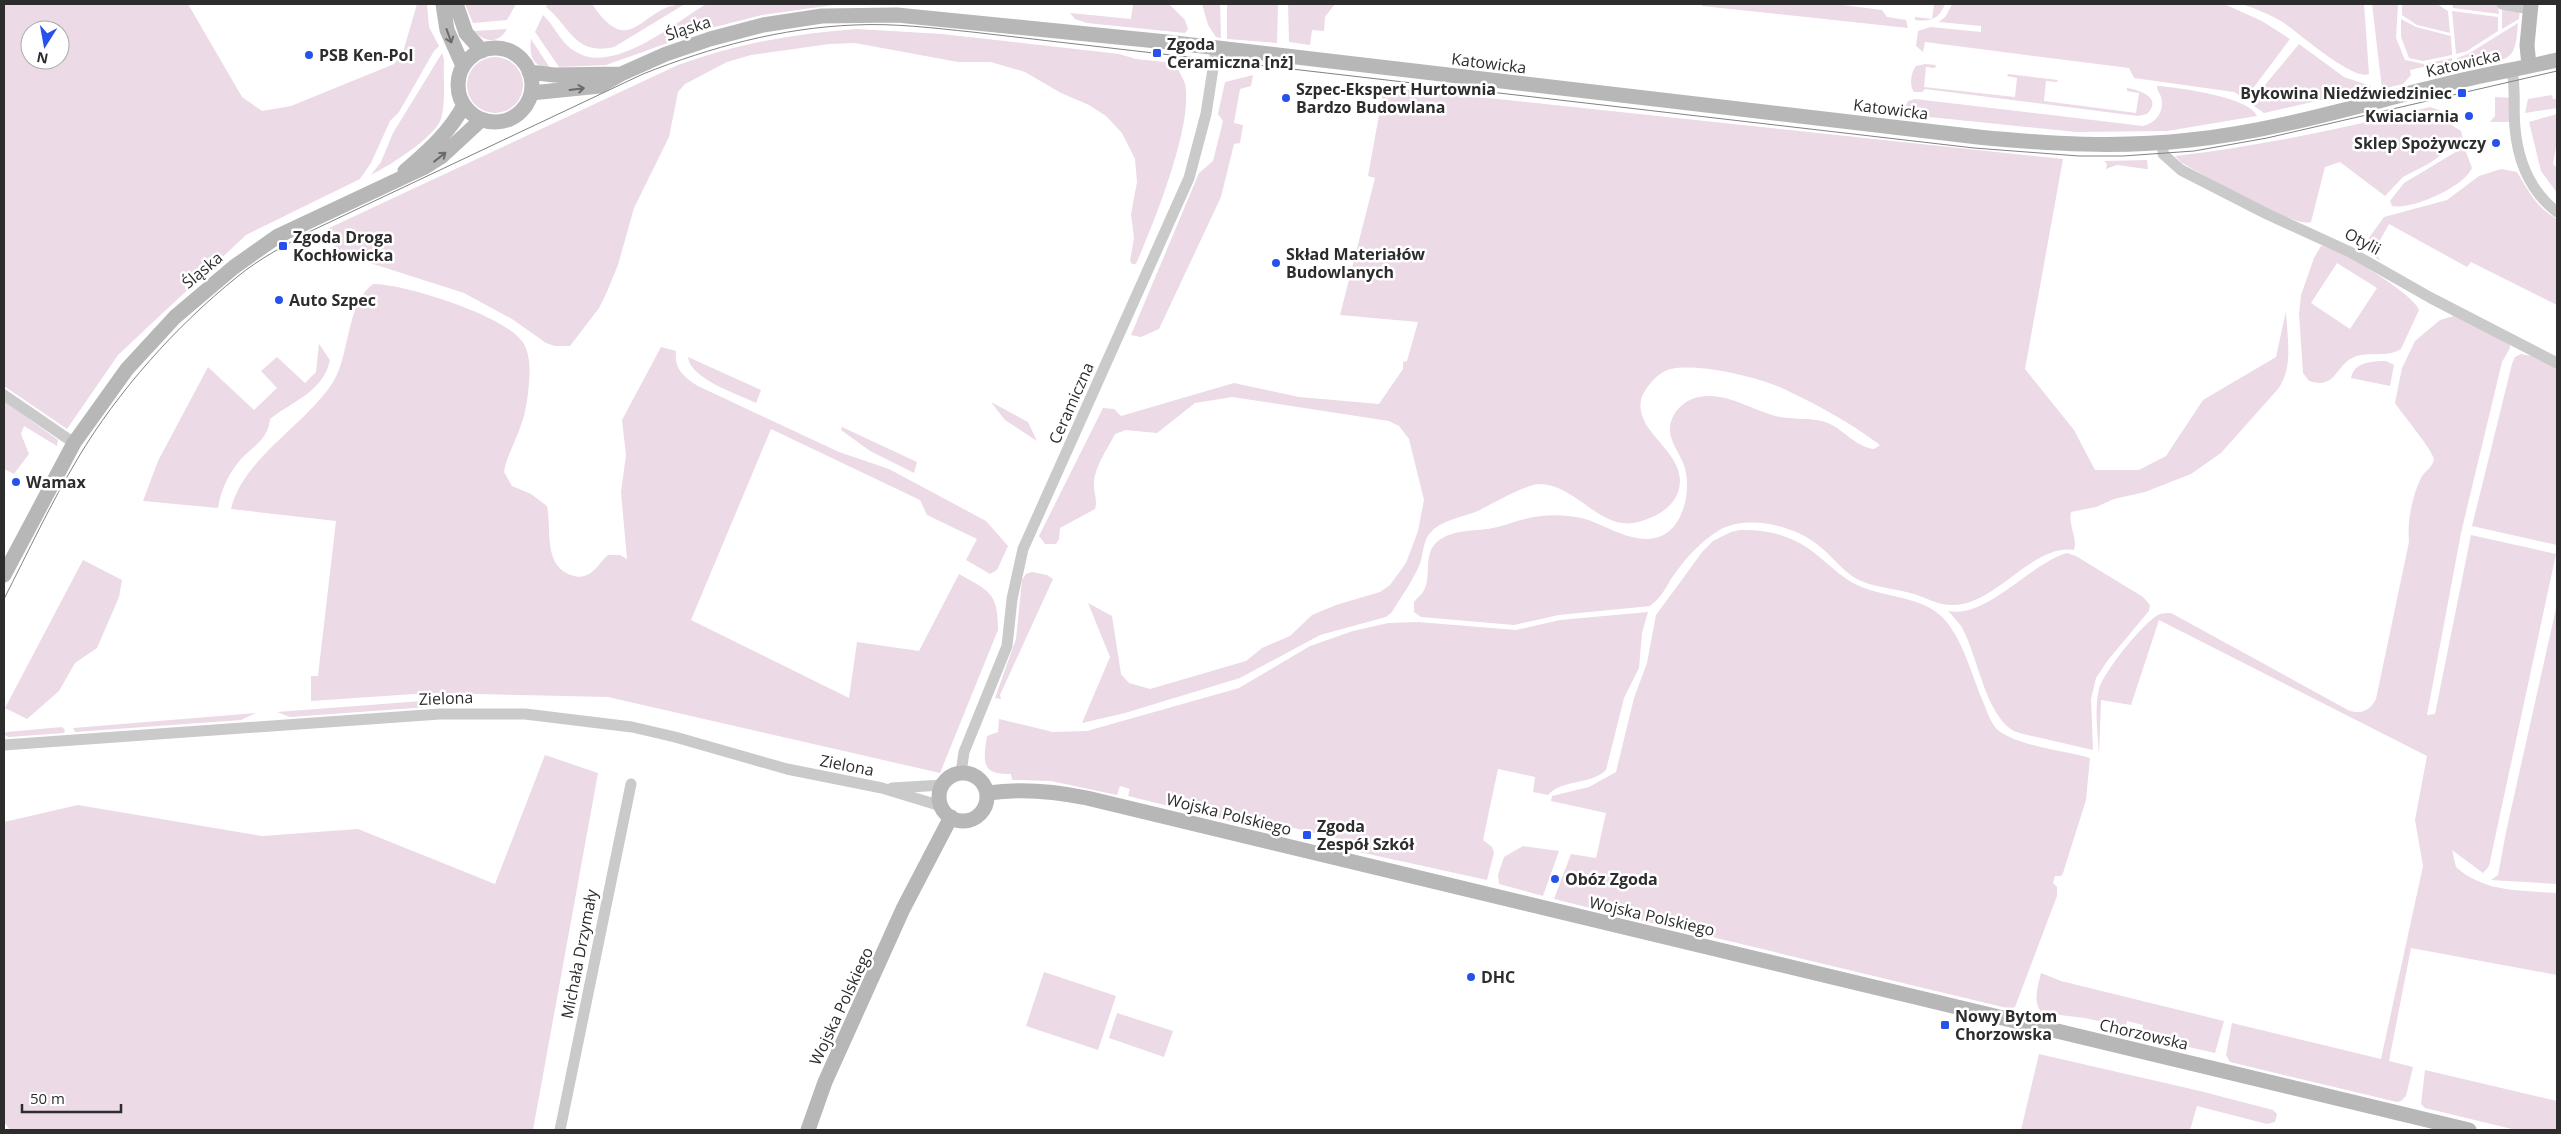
<svg xmlns="http://www.w3.org/2000/svg" width="2561" height="1134" font-family="'Open Sans',sans-serif">
  <style>
    .green { fill: #ecdae6; fill-rule: evenodd }
    .lines { fill: none; stroke-linecap: round; stroke-linejoin: round }
    .street { stroke: #cacaca; stroke-width: 11 }
    .secondary { stroke: #b7b7b7; stroke-width: 15 }
    .tram { stroke: #828282; stroke-width: 1 }
    .oneway { stroke: #6b6b6b }
    .poi-dot { fill: #2651ed; stroke: #fff; stroke-width: 2 }
    .labels { text-anchor: middle; stroke-width: 5; stroke-linejoin: round; paint-order: stroke }
    .street-label { font-size: 16px; fill: #2d2d2d; stroke: #fff }
    .poi-label { font-size: 16px; font-weight: bold; fill: #2d2d2d; stroke: #fff; text-anchor: start }
  </style>
  <rect width="100%" height="100%" fill="#fff"/>
  <!-- green -->
  <path class="green" d="M4,4H188L242,97L262,111L291,106L394,64L403,52L417,4H427L429,27L439,46L434,51L399,112L390,121L371,163L360,179L246,235L118,355L67,429L4,386ZM30,30H60V60H30Z
    M465,4H516L507,20L473,23Z
    M547,4H592C632,63 641,4 685,4L614,47C574,56 570,26 546,7Z
    M706,4H840L762,15L707,29L606,65L559,67L535,32L543,15C555,26 561,44 576,52C613,75 675,23 706,4Z
    M1133,4H1169L1185,20L1188,29L1185,33L1087,23L1075,19L1070,13L1131,19Z
    M1202,4H1220L1221,38L1216,37L1208,25Z
    M1227,4H1278L1277,43L1227,39Z
    M1288,4H1335L1325,17L1324,31L1312,30L1310,45L1289,42Z
    M1702,4H1835L1882,10L1887,17L1906,20L1908,28L1702,6Z
    M1934,4H1945C1939,19 1931,22 1915,20V17L1932,19Z
    M1952,4H2224L2262,21L2290,39L2245,99L2234,92L2134,78L2129,68L1925,42L1923,52L1916,46L1918,31L1931,27L1981,32V26L1939,22L1946,16Z
    M2241,4H2364L2369,74C2352,81 2297,31 2281,21C2269,14 2254,8 2241,4Z
    M2372,4H2398L2396,38L2405,60L2424,64L2452,58L2453,63L2428,69L2427,66L2410,70L2411,75L2403,84L2382,89Z
    M2402,4H2437L2448,11L2450,33L2417,25L2402,15Z
    M2452,4L2498,5L2499,14L2453,8Z
    M2502,6L2520,9L2519,19L2502,29Z
    M2452,11L2498,17V31L2467,51L2456,54Z
    M2401,19L2416,27L2451,36L2452,55L2423,61L2409,58L2401,37Z
    M2518,23C2517,32 2517,43 2513,51C2505,67 2472,62 2458,63L2457,58L2468,54Z
    M507,29C498,44 486,43 474,31Z
    M857,29L942,34L1119,54L1136,59L1174,63C1178,70 1183,77 1185,84C1194,124 1153,225 1136,264H1132L1130,261L1134,238L1131,214L1137,182L1135,159L1122,133L1106,116L1089,105L1061,93L1025,72L991,62H958L855,43L829,44L751,55L727,62L685,84L678,92L669,137L634,208L618,265L606,294L599,308L570,346H555L546,343L512,319L464,293L345,255L324,236L327,229L678,65C736,44 796,33 857,29Z
    M531,39L552,71C533,65 529,59 531,39Z
    M2299,44L2344,77L2371,86L2369,89L2264,113L2250,103Z
    M442,53L444,60C443,78 446,101 441,119C434,138 389,166 371,175L381,162L393,133Z
    M467 85a28 28 0 1 1 56 0a28 28 0 1 1-56 0Z
    M1925,64L1936,65L1935,68L1926,67L1924,87L2015,97L2017,78L2007,76L2008,74L2058,80L2057,82L2046,81L2044,101L2136,113L2139,93L2127,91V88C2140,90 2163,98 2147,114L2138,116L1925,89L1922,92H1914C1909,86 1911,72 1916,66Z
    M1253,75L1251,86L1240,89L1234,123L1247,126L1243,125L1240,143L1234,144L1221,197L1159,329L1141,337L1131,335L1199,173L1213,161L1223,121L1218,114L1225,82Z
    M2157,86C2176,87 2250,97 2257,116L2167,131L2076,132L1910,115L1903,111L1908,101L1915,99L2143,126C2156,123 2165,111 2161,97C2160,93 2157,91 2157,86Z
    M1384,87L2063,159L2025,369L2074,430L2095,470H2139L2166,456L2203,400L2276,357L2286,311C2287,337 2294,367 2278,389L2221,453L2191,474L2145,492L2114,499L2096,507L2071,512C2068,526 2078,538 2074,550C2030,544 1995,608 1949,605C1935,604 1923,596 1910,593C1892,588 1871,587 1855,578C1841,569 1831,555 1818,545C1794,525 1746,514 1718,531C1701,541 1684,560 1673,576C1666,587 1661,598 1650,606L1559,615L1514,625L1421,617L1414,612V602C1418,597 1423,594 1425,588C1431,574 1424,556 1435,544C1448,530 1470,531 1488,529C1501,527 1512,522 1525,519C1543,514 1567,514 1585,519C1609,526 1642,551 1668,532C1686,518 1691,486 1684,465C1677,447 1662,434 1675,413C1679,407 1685,402 1692,399C1723,388 1751,411 1780,417C1796,420 1813,417 1828,423C1844,430 1856,447 1874,449L1880,445C1851,423 1816,404 1782,388C1757,377 1699,363 1671,369C1659,371 1644,388 1641,400C1635,431 1679,449 1680,480C1680,503 1661,515 1642,521C1601,535 1578,484 1539,484C1527,484 1492,504 1480,510C1465,517 1444,519 1432,531C1422,540 1424,555 1419,566C1412,582 1401,597 1392,612L1386,617L1320,635L1240,678L1125,713L1082,723L1110,657L1088,603L1112,616L1121,674L1129,683L1150,689L1246,661L1262,648L1290,636L1312,615L1336,605L1380,592L1390,585L1406,563L1418,531L1424,500L1409,439L1399,426L1389,421L1232,397L1195,403L1157,433L1126,430L1115,434C1108,448 1095,466 1094,482C1093,492 1098,500 1095,509L1060,528L1059,539L1056,544H1045L1039,536L1103,408L1114,409L1121,416L1234,383L1299,397L1379,404L1403,369V362L1407,361L1418,322L1340,315L1375,178L1368,176Z
    M2552,95L2553,99H2557V108L2525,113L2528,99Z
    M2495,97L2513,98L2511,122H2490L2495,116Z
    M2430,107L2439,110L2447,122L2461,131L2463,139L2430,163L2403,177L2385,196L2340,162L2325,167L2311,222C2295,229 2202,174 2182,163L2175,156C2261,146 2345,128 2430,107Z
    M2557,114V141L2553,164L2557,168V193L2541,171L2529,122Z
    M2464,147L2472,168C2464,187 2412,210 2392,206L2390,201L2404,183Z
    M2147,160L2148,169H2146L2117,165L2106,169L2107,164L2104,161Z
    M2501,169L2517,172C2529,192 2536,207 2557,219V305L2471,262L2467,267L2389,224L2375,249L2380,261L2372,254L2366,242L2384,217L2447,200L2479,176Z
    M2321,246C2337,246 2416,296 2419,310L2401,349C2387,358 2369,351 2354,357C2335,365 2337,390 2309,381L2303,373L2299,314L2301,295L2314,258ZM2337,263L2377,288L2350,329L2311,303Z
    M373,284C405,284 502,315 521,340C526,345 528,354 529,361C531,376 527,411 521,425C516,441 507,455 504,472L512,486L531,494L547,506C552,529 542,568 574,576C579,578 587,576 592,572C598,567 602,560 608,555H620L627,559L621,492L626,455L622,420L661,347L676,351C674,369 684,377 698,386L839,452L889,469L986,521L1008,546L997,570L990,574L966,560L977,539L927,515L920,500L771,429L691,620L849,698L857,642L919,651L959,574C989,591 998,592 998,630L940,773L608,697L429,693L311,701V676H318L336,521L231,509C243,458 306,425 333,382C350,356 346,303 373,284Z
    M2454,316L2510,342V348L2502,362L2461,533L2427,715L2435,714L2471,535L2556,554L2489,866L2483,873L2452,850L2456,867C2485,893 2521,890 2557,893V975L2411,948L2389,1061L2413,1067L2406,1096L2401,1101L2397,1102L2230,1062L2226,1055L2232,1023L2381,1059L2423,866L2415,820L2427,756L2159,620L2131,705L2101,700L2099,755C2098,734 2094,710 2099,689C2103,673 2145,620 2160,614C2163,613 2168,613 2171,613L2348,710C2360,715 2370,711 2376,699L2409,542C2407,522 2412,496 2421,478C2425,470 2432,469 2434,459C2431,448 2403,415 2395,403L2402,368L2415,341L2440,320Z
    M319,344L330,360C323,392 293,401 270,419C268,439 254,446 241,459C228,474 221,490 218,508L143,501L158,461L208,367L254,410L277,388L261,371L277,357L305,383L316,372Z
    M2521,354L2537,357L2557,369V545L2472,526L2512,364L2515,357Z
    M688,357L761,390L756,403C738,394 690,379 688,357Z
    M2386,361L2394,365L2390,386L2351,378C2354,362 2372,361 2386,361Z
    M4,401L58,440L57,446L24,426L21,434L29,454L14,474L4,469Z
    M991,402L1028,422L1037,441L1005,420Z
    M842,427L917,462L914,473L870,451L841,430Z
    M1740,530C1773,529 1799,538 1823,560C1834,569 1844,579 1857,585C1888,600 1930,594 1951,628C1965,648 1974,681 1984,704C1988,714 1991,724 1999,731C2019,746 2065,751 2090,758L2086,800L2063,873L2061,876H2055L2053,883L2057,887V896L2015,1007L2011,1009L1712,937L1714,930L1706,928L1704,936L1554,899L1571,854L1596,858L1606,813L1551,801L1552,796L1589,787L1616,772L1634,698L1647,663L1656,615L1703,551L1713,541L1731,532Z
    M2067,553L2076,556L2143,597L2150,605L2149,611L2108,660L2096,678L2091,699L2093,750L2019,733C1986,722 1978,654 1961,626C1957,621 1953,616 1948,611C1987,619 2031,563 2067,553Z
    M83,560L122,580L119,597L97,648L75,663L59,691L27,719L5,708Z
    M1032,572L1047,575L1053,579L1000,695L1001,699L995,698L1016,639L1022,580L1026,574Z
    M2557,604V884L2491,880L2498,875L2506,832Z
    M1648,612L1642,633L1639,668L1624,698L1606,770C1591,785 1562,779 1548,795L1533,792L1535,777L1498,769L1483,840L1492,847L1494,853L1487,880L1350,850L1352,842L1256,819L1254,827L1128,796L1130,789L1120,786L1117,795L1051,781L1012,780L1011,774C981,775 983,762 987,736L998,732L999,719L1053,732L1087,731L1239,688L1310,646L1353,631L1388,623L1418,622L1516,630L1560,620Z
    M422,701H427L428,707L290,717L277,712Z
    M256,713L241,720L75,732L73,728Z
    M62,727L65,730L64,733L9,737L5,735L4,733L7,732Z
    M545,755L598,773L533,1130H10L4,1122V822L78,805L262,836L358,829L495,884Z
    M1523,846L1559,851L1543,896L1499,884L1498,875L1504,857Z
    M1044,972L1116,996L1098,1050L1026,1026Z
    M2041,973L2061,981L2224,1021L2215,1053L2180,1045L2161,1035L2142,1031L2143,1025L2127,1021L2126,1027L2085,1018L2042,1013C2032,1002 2038,986 2041,973Z
    M1117,1013L1173,1031L1164,1057L1109,1038Z
    M2039,1054L2200,1091L2273,1110L2277,1114L2275,1122L2267,1124L2197,1106L2190,1130H2021Z
    M2425,1070L2557,1101V1130H2516L2425,1108L2421,1104Z"/>
  <g class="lines">
    <!-- street -->
    <path class="street" d="M2502,4L2530,9
      M2512,70C2516,90 2513,108 2515,128C2518,162 2530,191 2557,212
      M2163,143V154L2181,170L2267,214L2350,252L2431,298L2557,363
      M4,395L74,443
      M4,745L440,714H525L632,727L675,737L787,769L882,788L941,806
      M961,773L964,752L1007,646L1012,599L1023,549L1189,178L1206,114L1216,49
      M892,788L943,785
      M560,1130L631,784"/>
    <!-- secondary -->
    <path class="secondary" d="M443,4L447,30L463,66
      M456,4L466,33L482,51
      M458 85a37 37 0 1 1 74 0a37 37 0 1 1-74 0Z
      M2529,66L2527,45L2531,4
      M529,72L554,75L620,74
      M531,93L600,86L621,74L666,54L710,39L763,25L822,16L897,15L1167,42L1978,137C2049,144 2119,148 2190,140C2276,131 2359,105 2442,85C2480,75 2519,69 2557,60
      M405,171C428,151 450,132 464,105
      M4,575L74,443L127,369L175,317L234,267L278,236L425,167L441,157L481,120
      M939 797a24 24 0 1 1 48 0a24 24 0 1 1-48 0Z
      M988,793C1022,788 1053,791 1087,798L2469,1130
      M808,1130L825,1082L903,909L951,817"/>
    <!-- tram -->
    <path class="tram" d="M4,599C28,552 51,503 78,458C118,391 176,326 237,277C260,258 286,245 311,231L643,74C711,47 781,28 854,25C894,23 933,28 972,32L1974,148L2079,156H2123L2194,151L2267,138L2557,71"/>
  </g>
  <!-- one-way arrows -->
  <defs><path id="oneway-shaft" d="M-6 0H5M1.5-3L5.5 0L1.5 3" fill="none" stroke-width="1.6" stroke-linecap="round" stroke-linejoin="round" transform="scale(1.25)"/></defs>
  <g class="oneway">
    <use href="#oneway-shaft" transform="translate(449 36) rotate(70)"/>
    <use href="#oneway-shaft" transform="translate(577 89) rotate(-7)"/>
    <use href="#oneway-shaft" transform="translate(440 157) rotate(-38)"/>
  </g>
  <!-- markers -->
  <g class="poi-dot">
    <rect x="1152" y="48" width="10" height="10" rx="2.5"/>
    <circle cx="309" cy="55" r="5"/>
    <rect x="2457" y="88" width="10" height="10" rx="2.5"/>
    <circle cx="1286" cy="98" r="5"/>
    <circle cx="2469" cy="116" r="5"/>
    <circle cx="2496" cy="143" r="5"/>
    <rect x="278" y="241" width="10" height="10" rx="2.5"/>
    <circle cx="1276" cy="263" r="5"/>
    <circle cx="279" cy="300" r="5"/>
    <circle cx="16" cy="482" r="5"/>
    <rect x="1302" y="830" width="10" height="10" rx="2.5"/>
    <circle cx="1555" cy="879" r="5"/>
    <circle cx="1471" cy="977" r="5"/>
    <rect x="1940" y="1020" width="10" height="10" rx="2.5"/>
  </g>
  <g class="labels">
    <!-- street labels -->
    <g class="street-label">
      <text transform="translate(688 28) rotate(-18)" y="6">Śląska</text>
      <text transform="translate(1489 63) rotate(7)" y="6">Katowicka</text>
      <text transform="translate(2463 63) rotate(-13)" y="6">Katowicka</text>
      <text transform="translate(1891 109) rotate(7)" y="6">Katowicka</text>
      <text transform="translate(2363 241) rotate(28)" y="6">Otylii</text>
      <text transform="translate(202 270) rotate(-40)" y="6">Śląska</text>
      <text transform="translate(1071 403) rotate(-66)" y="6">Ceramiczna</text>
      <text transform="translate(446 698) rotate(-2)" y="6">Zielona</text>
      <text transform="translate(847 765) rotate(11)" y="6">Zielona</text>
      <text transform="translate(1229 814) rotate(14)" y="6">Wojska Polskiego</text>
      <text transform="translate(1652 916) rotate(13)" y="6">Wojska Polskiego</text>
      <text transform="translate(579 954) rotate(-79)" y="6">Michała Drzymały</text>
      <text transform="translate(841 1006) rotate(-65)" y="6">Wojska Polskiego</text>
      <text transform="translate(2144 1034) rotate(13)" y="6">Chorzowska</text>
    </g>
    <!-- poi labels -->
    <g class="poi-label">
      <text x="1167" y="50">Zgoda<tspan x="1167" dy="18">Ceramiczna [nż]</tspan></text>
      <text x="319" y="61">PSB Ken-Pol</text>
      <text x="1296" y="95">Szpec-Ekspert Hurtownia<tspan x="1296" dy="18">Bardzo Budowlana</tspan></text>
      <text x="2452" y="99" text-anchor="end">Bykowina Niedźwiedziniec</text>
      <text x="2459" y="122" text-anchor="end">Kwiaciarnia</text>
      <text x="2486" y="149" text-anchor="end">Sklep Spożywczy</text>
      <text x="293" y="243">Zgoda Droga<tspan x="293" dy="18">Kochłowicka</tspan></text>
      <text x="1286" y="260">Skład Materiałów<tspan x="1286" dy="18">Budowlanych</tspan></text>
      <text x="289" y="306">Auto Szpec</text>
      <text x="26" y="488">Wamax</text>
      <text x="1317" y="832">Zgoda<tspan x="1317" dy="18">Zespół Szkół</tspan></text>
      <text x="1565" y="885">Obóz Zgoda</text>
      <text x="1481" y="983">DHC</text>
      <text x="1955" y="1022">Nowy Bytom<tspan x="1955" dy="18">Chorzowska</tspan></text>
    </g>
  </g>
  <!-- border -->
  <rect width="2561" height="1134" fill="none" stroke="#2d2d2d" stroke-width="10"/>
  <!-- north arrow -->
  <g transform="translate(45 45) rotate(191)"><circle r="24" fill="#ffffff" stroke="#ababab"/>
  <path d="M0-4L9 19L0 12L-9 19Z" fill="#2651ed"/>
  <text y="-8" font-size="14" font-weight="bold" text-anchor="middle" fill="#2d2d2d">N</text>
  </g>
  <!-- scale -->
  <path d="M22 1104v8h99v-8" fill="none" stroke="#2d2d2d" stroke-width="2.5"/>
  <text x="30" y="1104" font-size="15" fill="#2d2d2d" stroke="#ffffff" stroke-width="4" paint-order="stroke">50 m</text>
</svg>
